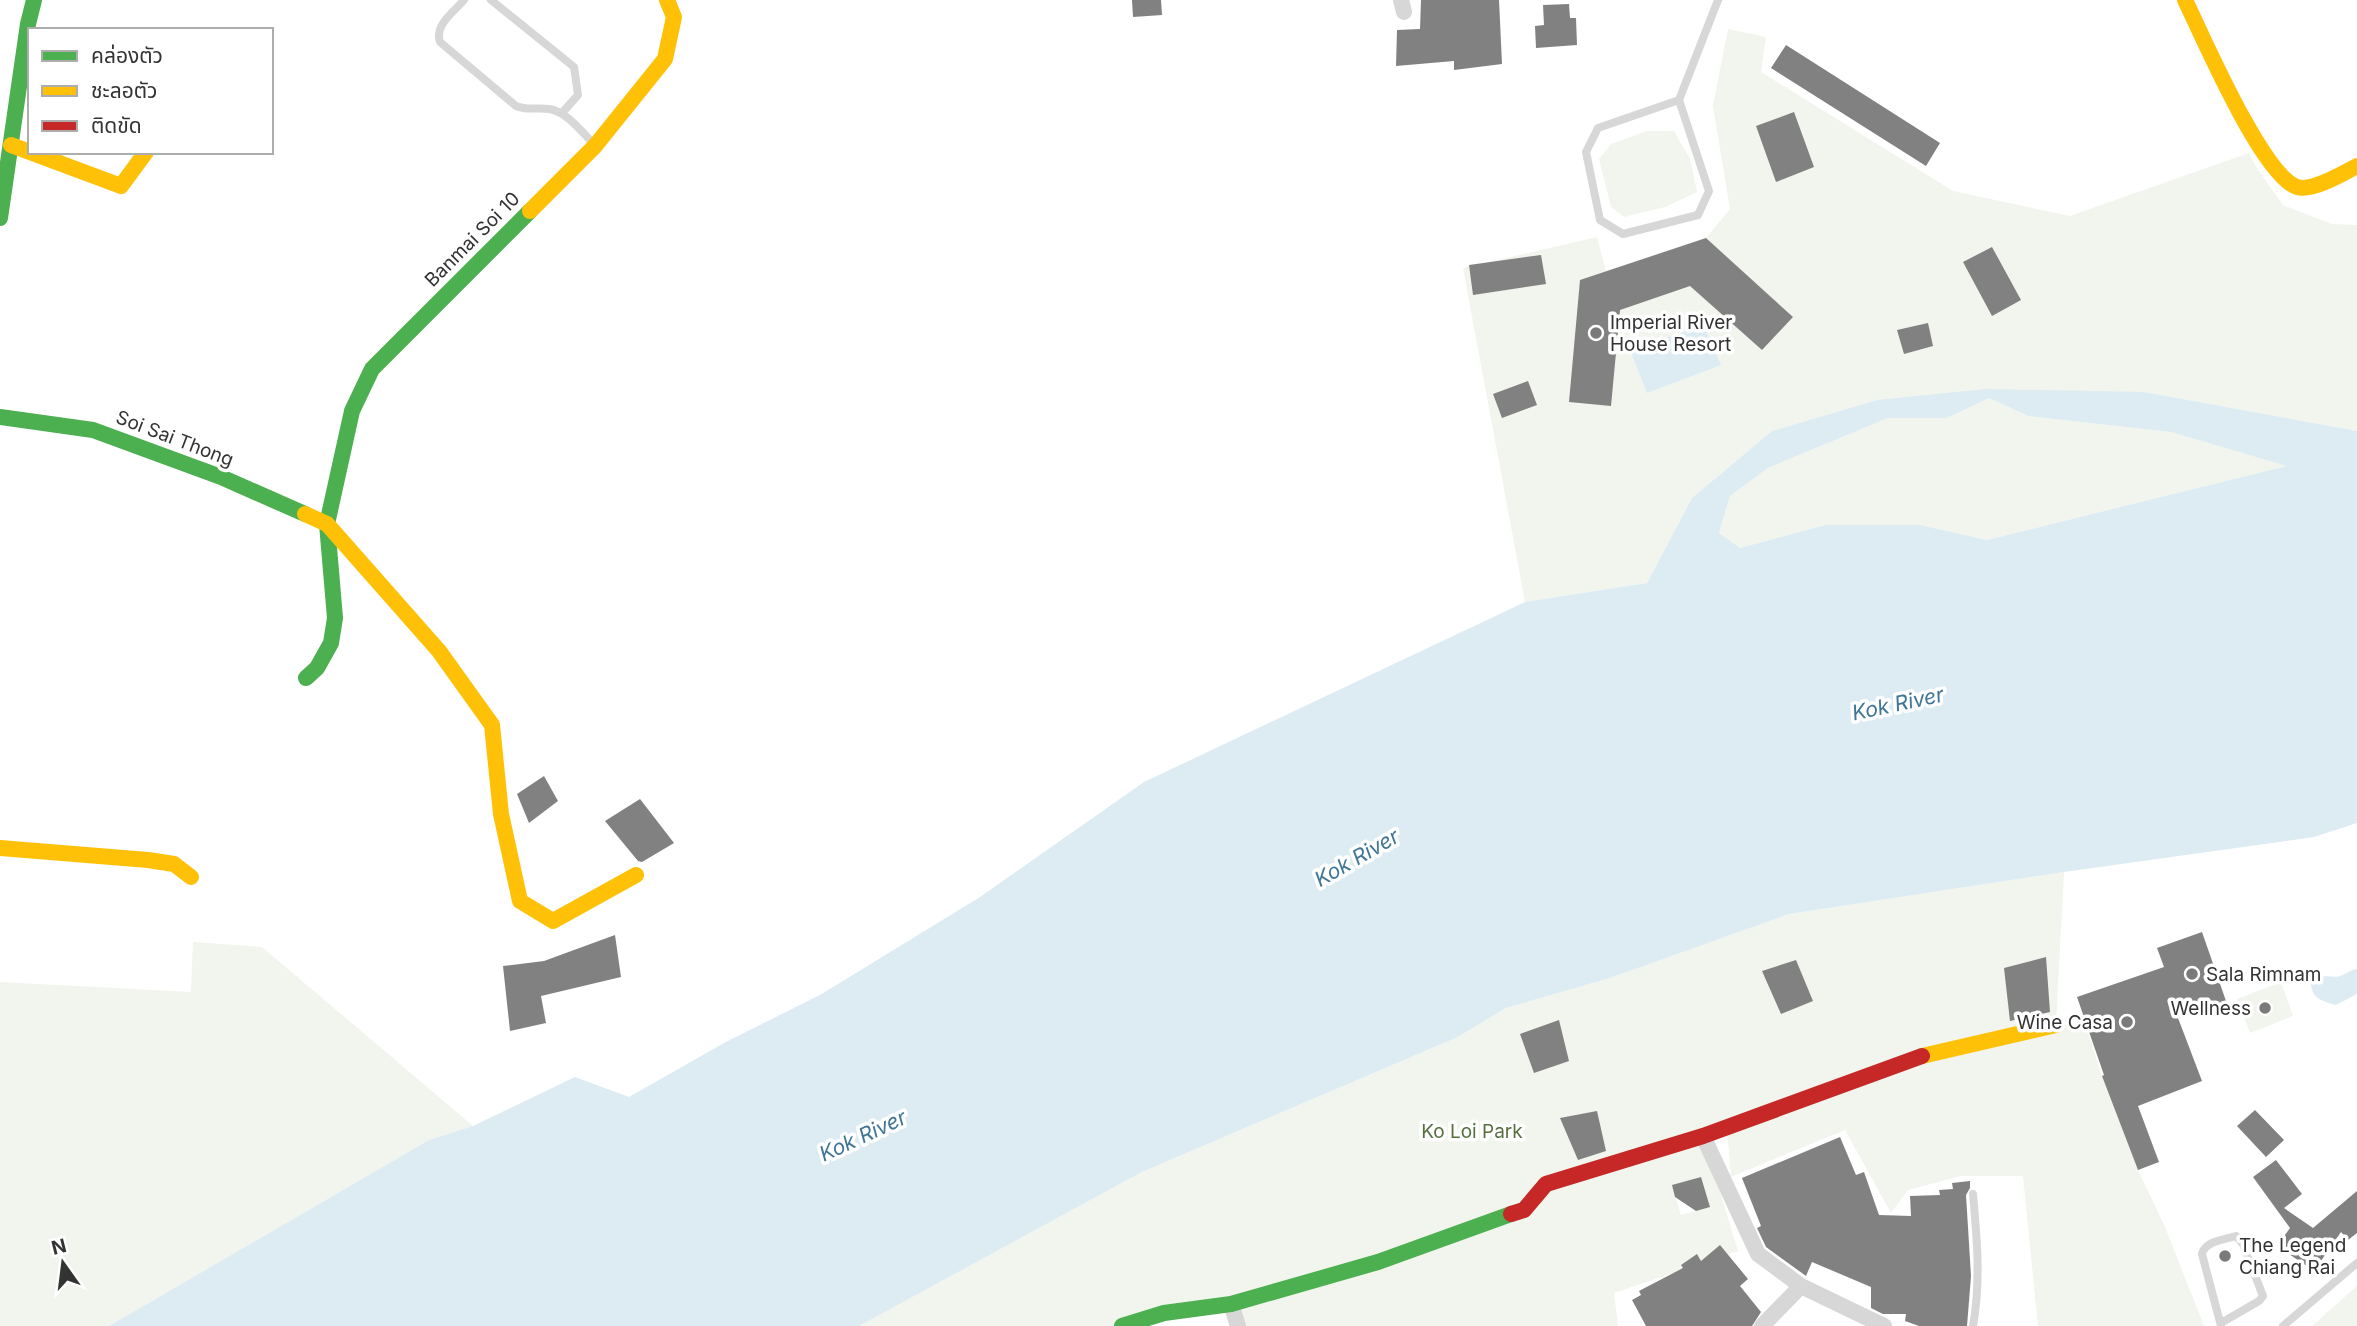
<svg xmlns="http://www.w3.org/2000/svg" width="2357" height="1326" font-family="Inter,'Noto Sans Thai',sans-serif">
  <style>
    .green { fill: #f1f5ed; fill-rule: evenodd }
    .water { fill: #ddebf3; fill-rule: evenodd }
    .building { fill: #818181 }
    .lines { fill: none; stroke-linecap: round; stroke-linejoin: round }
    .lane { stroke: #d7d7d7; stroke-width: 8 }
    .street { stroke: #d7d7d7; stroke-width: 16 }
    .fast { stroke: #4caf50; stroke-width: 16 }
    .slow { stroke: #ffc107; stroke-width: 16 }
    .jam { stroke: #c62828; stroke-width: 16 }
    .poi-dot { fill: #7a7a7a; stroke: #fff; stroke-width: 2.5 }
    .labels { text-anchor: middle; stroke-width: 7; stroke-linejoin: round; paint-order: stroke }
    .street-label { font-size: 19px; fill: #333; stroke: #fff }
    .poi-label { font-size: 19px; fill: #333; stroke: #fff; text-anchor: start }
    .park-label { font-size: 19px; fill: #56703f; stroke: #fff }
    .water-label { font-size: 21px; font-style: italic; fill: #3f7597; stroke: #fff }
  </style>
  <rect width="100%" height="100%" fill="#fff"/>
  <!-- green -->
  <path class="green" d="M1728,29L1766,37L1761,72L1953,191L2070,216L2249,153L2256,167L2283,205L2332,224L2357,225V431L2144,392L1877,400L1772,431L1692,498L1647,583L1525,602L1463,268L1597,237L1606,271L1706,238L1730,209L1713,106Z
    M1647,131H1674L1690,159L1697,192L1665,207L1624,217L1611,207L1599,159L1611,144Z
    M1989,398L2028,416L2171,432L2289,466L1987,540L1920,525H1825L1740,548L1719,533L1730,496L1768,468L1888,418H1947Z
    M2064,872L2056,1025L2085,1023L2102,1076L2138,1170L2165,1227L2204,1326H2038L2023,1176H1961L1908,1190L1891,1213L1845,1130L1731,1177L1727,1128L1703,1136L1738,1251L1614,1293L1618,1326H1238L1231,1305L1148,1326H859L1142,1172L1458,1037L1506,1008L1610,978L1789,914ZM1701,1177L1709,1207L1681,1215L1672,1186Z
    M193,942L262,947L473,1126L429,1140L109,1326H0V982L191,992Z
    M2281,982L2293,1016L2250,1033L2237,999Z
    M2357,1286V1326H2312Z"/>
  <!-- water -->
  <path class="water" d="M1703,325L1721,365L1647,393L1630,350Z
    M1986,389L2144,392L2357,431V823L2314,837L2064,872L1789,914L1610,978L1506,1008L1458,1037L1142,1172L859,1326H109L429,1140L473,1126L575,1077L629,1097L724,1043L820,995L980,897L1144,782L1525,602L1647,583L1692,498L1772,431L1877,400ZM1989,398L2028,416L2171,432L2287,466L1987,540L1920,525H1825L1740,548L1719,533L1730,496L1768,468L1888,418H1947Z
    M2357,969V994L2336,1005C2317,1000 2311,997 2310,976C2318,975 2337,978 2340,976C2347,974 2349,970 2357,969Z"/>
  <!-- building -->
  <path class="building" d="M1132,0H1161L1162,15L1133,17Z
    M1421,0H1499L1502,64L1454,70V61L1396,66L1397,30L1420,29Z
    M1569,4L1570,18H1576L1577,45L1536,48L1535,26L1544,25L1543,5Z
    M1786,45L1940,143L1926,166L1771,68Z
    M1794,112L1814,167L1776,182L1756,126Z
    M1706,238L1793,317L1762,350L1690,286L1620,310L1611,406L1569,402L1580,280Z
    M1992,247L2021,300L1992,316L1963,262Z
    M1541,255L1546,284L1473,295L1469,265Z
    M1928,323L1933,346L1904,354L1897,330Z
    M1528,381L1537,405L1502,418L1493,394Z
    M544,776L558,801L529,823L517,794Z
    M640,799L674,843L642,862L638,861L605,821Z
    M2202,932L2226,1001L2178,1018L2202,1081L2138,1106L2159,1162L2138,1170L2102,1076L2104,1075L2077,997L2164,967L2157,948Z
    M615,935L621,977L541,996L546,1023L510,1031L503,966L544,961Z
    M2046,957L2050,1012L2010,1021L2004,968Z
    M1796,960L1813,1001L1781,1014L1762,971Z
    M1559,1020L1569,1061L1534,1073L1520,1034Z
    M2255,1110L2284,1140L2266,1157L2237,1126Z
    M1597,1111L1606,1151L1578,1160L1560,1118Z
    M1840,1137L1856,1175L1864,1172L1879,1215L1911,1216L1910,1196L1940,1195L1939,1190L1953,1189L1952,1183L1970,1181V1188L1966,1195L1971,1276L1967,1326H1919L1905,1321L1906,1314H1883L1871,1308V1287L1812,1262L1806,1276L1766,1247L1757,1228L1761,1226L1742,1178Z
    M2276,1160L2302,1194L2284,1208L2313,1228L2357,1191V1233L2348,1240L2341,1232L2314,1271L2277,1246L2290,1228L2253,1177Z
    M1701,1177L1710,1207L1696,1211L1675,1197L1672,1185Z
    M1720,1245L1748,1279L1740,1286L1761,1312L1752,1326H1646L1632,1300L1641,1295L1639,1291L1683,1268L1681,1265L1697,1254L1701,1261Z"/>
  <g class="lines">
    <!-- lane -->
    <path class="lane" d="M464,0C454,12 434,25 440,42L516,106C528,111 537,107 549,109C566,111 581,131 593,143
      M491,0L574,67L578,95L562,113
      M1679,100L1598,128L1586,152L1600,220L1623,234L1698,215L1709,191L1679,100L1718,0
      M1973,1194C1977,1238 1981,1282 1973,1326
      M2221,1323L2259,1301L2263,1296L2243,1244L2236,1236C2224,1240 2205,1241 2202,1254L2221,1326
      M2283,1326L2357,1263"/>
    <!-- street -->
    <path class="street" d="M1401,0L1404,12
      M1703,1136L1758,1254L1801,1286L1884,1326
      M1231,1304L1238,1326
      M1762,1326L1801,1286"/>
    <!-- fast -->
    <path class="fast" d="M0,218L28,24L34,0
      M0,417L93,430L221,477L305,514
      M306,678L317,668L331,643L335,618L327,524L352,411L372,369L530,211
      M1122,1326L1164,1313L1231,1304L1378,1262L1511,1214"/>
    <!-- slow -->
    <path class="slow" d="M2185,0C2203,37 2262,175 2297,187C2312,192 2344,173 2357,166
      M11,145L121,186L146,152
      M530,211L595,146L665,59L674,17L667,0
      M305,514L327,524L439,651L492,725L501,814L520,901L553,921L636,875
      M0,848L148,860L174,864L191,877
      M1922,1056L2056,1025"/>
    <!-- jam -->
    <path class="jam" d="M1511,1214L1524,1210L1546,1184L1703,1136L1922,1056"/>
  </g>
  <!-- markers -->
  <g class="poi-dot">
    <circle cx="1596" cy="333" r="7"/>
    <circle cx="2192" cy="974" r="7"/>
    <circle cx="2265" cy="1008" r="7"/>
    <circle cx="2127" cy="1022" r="7"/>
    <circle cx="2225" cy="1256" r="7"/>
  </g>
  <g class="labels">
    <!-- street labels -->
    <g class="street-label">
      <text transform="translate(472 239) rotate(-45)" y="7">Banmai Soi 10</text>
      <text transform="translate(175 438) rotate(21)" y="7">Soi Sai Thong</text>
    </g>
    <!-- poi labels -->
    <g class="poi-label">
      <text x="1610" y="329">Imperial River<tspan x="1610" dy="22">House Resort</tspan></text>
      <text x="2206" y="981">Sala Rimnam</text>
      <text x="2251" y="1015" text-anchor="end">Wellness</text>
      <text x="2113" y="1029" text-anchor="end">Wine Casa</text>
      <text x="2239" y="1252">The Legend<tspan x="2239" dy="22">Chiang Rai</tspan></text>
    </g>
    <!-- park labels -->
    <g class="park-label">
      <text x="1472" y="1138">Ko Loi Park</text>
    </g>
    <!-- water labels -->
    <g class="water-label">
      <text transform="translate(1898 704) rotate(-12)" y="7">Kok River</text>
      <text transform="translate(1357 858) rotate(-30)" y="7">Kok River</text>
      <text transform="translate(863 1136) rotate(-25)" y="7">Kok River</text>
    </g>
  </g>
  <!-- legend -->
  <rect x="28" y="28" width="245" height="126" fill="#ffffff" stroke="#adadad" stroke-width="2"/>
  <rect x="42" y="51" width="35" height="10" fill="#4caf50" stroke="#adadad" stroke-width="2"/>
  <text x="91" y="63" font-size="21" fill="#333333">คล่องตัว</text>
  <rect x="42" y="86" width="35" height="10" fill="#ffc107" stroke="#adadad" stroke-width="2"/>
  <text x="91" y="98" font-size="21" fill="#333333">ชะลอตัว</text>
  <rect x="42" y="121" width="35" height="10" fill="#c62828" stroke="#adadad" stroke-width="2"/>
  <text x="91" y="133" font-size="21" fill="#333333">ติดขัด</text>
  <!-- north arrow -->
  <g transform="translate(63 1263) rotate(346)" stroke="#ffffff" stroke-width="5" paint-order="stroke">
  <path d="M0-5L12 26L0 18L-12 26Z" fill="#333333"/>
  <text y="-10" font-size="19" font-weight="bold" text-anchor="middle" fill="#333333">N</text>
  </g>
</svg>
